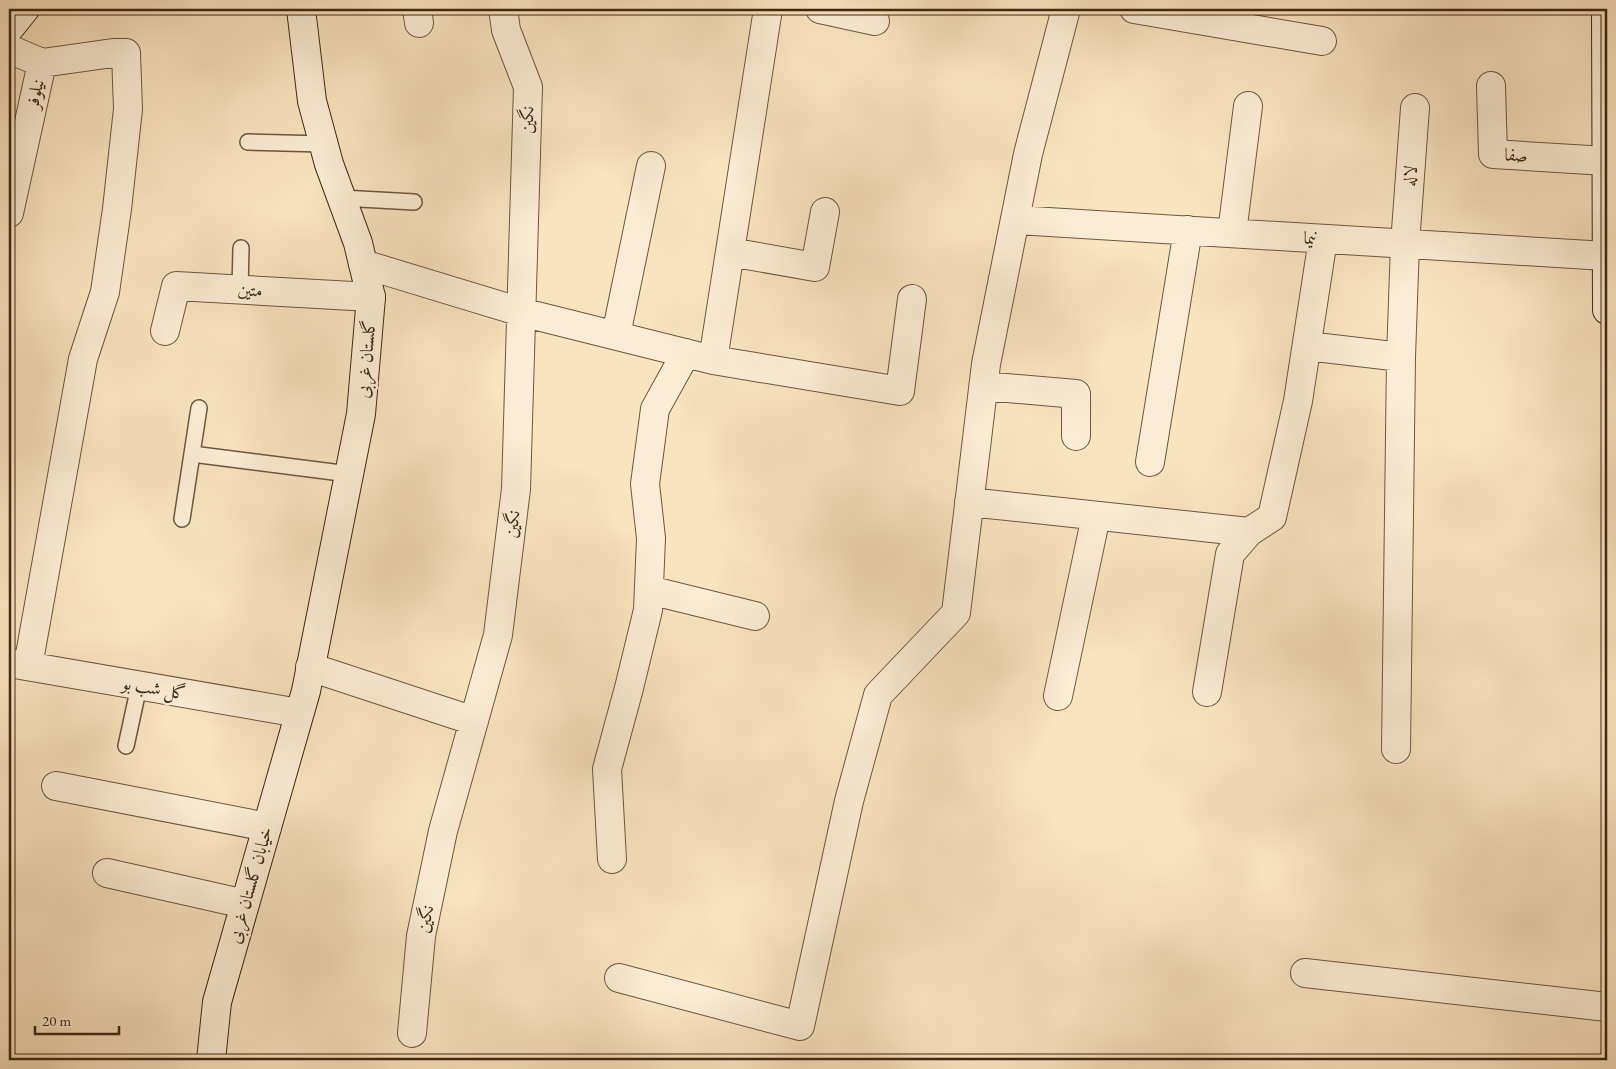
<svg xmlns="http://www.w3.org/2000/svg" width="1616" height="1069" font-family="'EB Garamond',Amiri,serif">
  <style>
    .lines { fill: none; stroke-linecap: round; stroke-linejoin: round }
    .lane-casing { stroke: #6e563c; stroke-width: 18 }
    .street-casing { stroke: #6e563c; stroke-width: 30 }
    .secondary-casing { stroke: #3f2610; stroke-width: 30 }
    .lane { stroke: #fbedd5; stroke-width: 15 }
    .street { stroke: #fbedd5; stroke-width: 28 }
    .secondary { stroke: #fbedd5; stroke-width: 28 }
    .labels { text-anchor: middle; stroke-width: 5; stroke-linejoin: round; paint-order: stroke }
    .street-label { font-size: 18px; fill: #3f2610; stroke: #fbedd5 }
  </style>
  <rect width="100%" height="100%" fill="#f9e4bf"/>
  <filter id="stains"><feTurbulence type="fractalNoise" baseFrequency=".004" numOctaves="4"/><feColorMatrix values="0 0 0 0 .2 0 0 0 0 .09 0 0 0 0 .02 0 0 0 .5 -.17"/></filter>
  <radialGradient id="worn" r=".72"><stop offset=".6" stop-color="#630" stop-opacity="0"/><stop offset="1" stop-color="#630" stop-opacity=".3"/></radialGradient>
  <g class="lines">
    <defs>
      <path id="lane" d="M248,142L324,144
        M342,198L414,202
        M240,290L241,248
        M192,454L349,474
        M182,519L199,408
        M126,746L139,686"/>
      <path id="street" d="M417,9L419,23
        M820,9L875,21
        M1134,9L1322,41
        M9,49L42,63L113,53H126L128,109L117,209L105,292L83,359L28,666
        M1491,86L1493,154L1606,161
        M9,213L42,63
        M1015,220L1606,256
        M1232,233L1248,106
        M730,252L815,267L825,212
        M363,264L521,312L713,360L900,391L912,299
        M165,331L176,286L371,297
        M616,335L651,166
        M1307,346L1401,357
        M713,360L768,9
        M984,386L1076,394V436
        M1150,462L1188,230
        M969,502L1249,532
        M649,590L755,616
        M9,663L299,713
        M310,667L474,721
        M1207,692L1230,554L1249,532L1272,517L1298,401L1323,239
        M1058,696L1096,516
        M1396,749L1401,357L1405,244L1415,108
        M56,786L267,827
        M612,859L607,769L629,688L648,610L651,538L645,484L655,409L686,353
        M107,873L245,904
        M1305,973L1607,1007
        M619,978L800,1026L849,801L878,695L956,613L986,364L1028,154L1066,9
        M412,1033L421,936L443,831L498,635L516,489L528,87L506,30L503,9"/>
      <path id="secondary" d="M1606,9L1607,310
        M9,29L25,9
        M211,1060L217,1002L306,691L361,414L371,297L358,243L329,164L312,101L301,9"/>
    </defs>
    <!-- lane casing -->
    <use href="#lane" class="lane-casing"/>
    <!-- street casing -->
    <use href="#street" class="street-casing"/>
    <!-- secondary casing -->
    <use href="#secondary" class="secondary-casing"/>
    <!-- lane -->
    <use href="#lane" class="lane"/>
    <!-- street -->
    <use href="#street" class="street"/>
    <!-- secondary -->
    <use href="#secondary" class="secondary"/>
  </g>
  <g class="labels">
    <!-- street labels -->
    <g class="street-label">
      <text transform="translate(35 94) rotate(-78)" y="6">نیلوفر</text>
      <text transform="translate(527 120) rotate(-88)" y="6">نگین</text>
      <text transform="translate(1516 155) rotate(3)" y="6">صفا</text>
      <text transform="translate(1410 176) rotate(-86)" y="6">لاله</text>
      <text transform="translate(1310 238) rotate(4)" y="6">نیما</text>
      <text transform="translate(250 290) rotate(3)" y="6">متین</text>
      <text transform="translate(366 359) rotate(-85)" y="6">گلستان غربی</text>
      <text transform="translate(512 524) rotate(-83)" y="6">نگین</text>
      <text transform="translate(154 688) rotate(10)" y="6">گل شب بو</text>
      <text transform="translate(250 885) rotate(-74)" y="6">خیابان گلستان غربی</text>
      <text transform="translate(425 919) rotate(-79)" y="6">نگین</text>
    </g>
  </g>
  <!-- margin -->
  <rect width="1616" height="1069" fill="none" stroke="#f9e4bf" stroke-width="30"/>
  <rect x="10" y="10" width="1596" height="1049" fill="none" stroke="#3f2610" stroke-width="2.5"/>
  <rect x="15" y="15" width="1586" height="1039" fill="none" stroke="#3f2610"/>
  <!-- scale -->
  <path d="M35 1026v8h84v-8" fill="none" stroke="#3f2610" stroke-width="2.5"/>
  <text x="42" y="1026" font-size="15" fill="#3f2610" stroke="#fbedd5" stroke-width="4" paint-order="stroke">20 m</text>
  <rect width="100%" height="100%" filter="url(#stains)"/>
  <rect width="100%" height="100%" fill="url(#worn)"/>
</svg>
